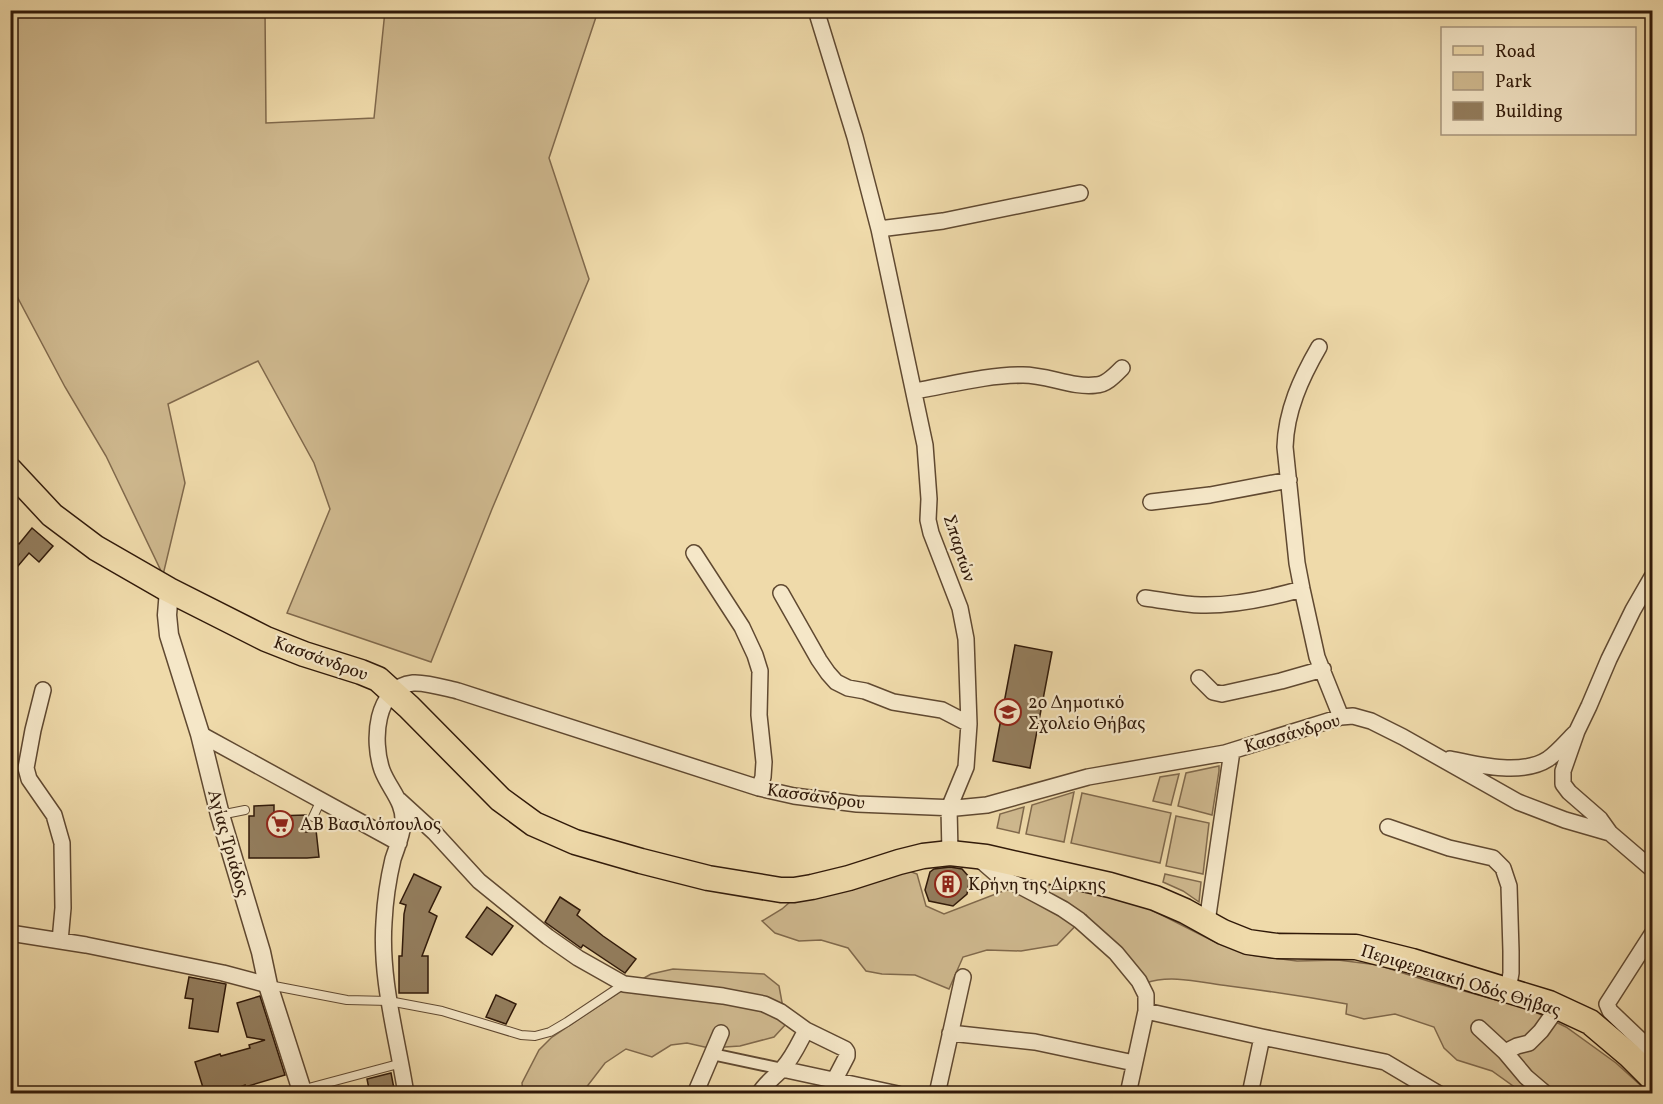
<svg xmlns="http://www.w3.org/2000/svg" width="1663" height="1104" font-family="Vollkorn,serif">
  <style>
    .green { fill: #cfb98f; stroke: #80694c; stroke-width: 1.5 }
    .building { fill: #937d5d; stroke: #301909; stroke-width: 1.5 }
    .lines { fill: none; stroke-linecap: round; stroke-linejoin: round }
    .service-casing { stroke: #604931; stroke-width: 10 }
    .pedestrian-casing { stroke: #604931; stroke-width: 14 }
    .minor-casing { stroke: #604931; stroke-width: 18 }
    .tertiary-casing { stroke: #604931; stroke-width: 21 }
    .primary-casing { stroke: #301909; stroke-width: 27 }
    .service { stroke: #f5e7c8; stroke-width: 8 }
    .pedestrian { stroke: #f5e7c8; stroke-width: 10 }
    .minor { stroke: #f5e7c8; stroke-width: 15 }
    .tertiary { stroke: #f5e7c8; stroke-width: 18 }
    .primary { stroke: #efdaaa; stroke-width: 24 }
    .labels { text-anchor: middle; stroke-width: 4.5; stroke-linejoin: round; paint-order: stroke }
    .street-label { font-size: 18px; fill: #301909; stroke: #f5e7c8 }
    .poi-label { font-size: 18px; fill: #301909; stroke: #f5e7c8; text-anchor: start }
  </style>
  <rect width="100%" height="100%" fill="#efdaaa"/>
  <filter id="stains"><feTurbulence type="fractalNoise" baseFrequency=".00333" numOctaves="4"/><feColorMatrix values="0 0 0 0 .2 0 0 0 0 .09 0 0 0 0 .02 0 0 0 .5 -.17"/></filter>
  <radialGradient id="worn" r=".72"><stop offset=".6" stop-color="#630" stop-opacity="0"/><stop offset="1" stop-color="#630" stop-opacity=".3"/></radialGradient>
  <!-- green -->
  <path class="green" d="M10,11H265L266,123L374,118L385,11H598L549,158L589,279L492,509L431,662L287,613L330,509L314,463L258,361L168,404L185,483L163,575L106,456L65,387L11,285Z
    M1219,766V771L1212,815L1178,806L1186,773Z
    M1179,774L1171,805L1153,801L1160,777Z
    M1074,792L1064,842L1026,834L1032,805Z
    M1082,793L1171,813L1160,863L1071,843Z
    M1024,807L1019,833L997,828L1000,814Z
    M1176,816L1209,823L1203,874L1166,866Z
    M909,871L917,874L926,906L944,914L1006,890L1040,884L1099,892L1144,906L1217,943L1251,955L1297,961L1338,960L1378,965L1428,981L1529,1009L1566,1027L1616,1063L1649,1093H1523L1492,1071L1457,1060L1444,1048L1434,1027L1395,1014L1364,1019L1346,1014L1347,1004C1308,997 1268,991 1229,986C1203,983 1171,974 1146,983L1099,932L1086,915L1057,945L1021,951L987,950L963,957L949,989L915,975L882,974L866,971L848,948L821,940L799,941L775,933L762,921L782,909L790,902Z
    M1165,874L1201,882L1199,902L1183,891L1163,882Z
    M673,969L764,974L779,986L786,1024L774,1037L740,1046L709,1048L687,1043L671,1045L652,1057L626,1049L605,1063L582,1093H523L522,1083L539,1050L552,1037L623,990L651,974Z"/>
  <!-- building -->
  <path class="building" d="M32,528L53,546L39,562L29,553L18,566L10,560V537L19,544Z
    M1015,645L1052,652L1030,768L993,761Z
    M274,805V816L306,815V832L316,830L319,857L307,858H249V816H254V806Z
    M950,867L962,869L970,878L967,894L953,906L929,901L925,890L930,872L934,869Z
    M414,874L441,887L429,912L437,916L422,956H428V993H399V956H402L404,914L406,905L400,903Z
    M560,897L580,910L577,915L603,936L636,959L625,973L583,945L581,948L545,922Z
    M487,907L513,926L492,955L466,937Z
    M189,977L226,984L218,1032L189,1028L193,999L185,998Z
    M496,995L516,1004L506,1024L486,1017Z
    M260,996L285,1075L245,1087V1085L220,1094H205L195,1062L220,1054L221,1056L250,1048L249,1045L265,1040L247,1037L237,1003Z
    M391,1073L395,1094H370L367,1079Z"/>
  <g class="lines">
    <defs>
      <path id="service" d="M220,815L245,810
        M313,817L321,800
        M269,985L347,1000L389,1001L442,1011L521,1035L535,1036L550,1032L567,1022L624,984
        M286,1094L402,1063"/>
      <path id="pedestrian" d="M712,1054L782,1069"/>
      <path id="minor" d="M816,10L855,137L879,229L943,221L1080,193
        M879,229L925,445L929,499L928,520L931,533L960,608L966,639L969,724L966,767L949,808L950,853
        M1319,347C1301,378 1286,411 1285,447L1297,563L1302,589L1317,657L1341,717
        M914,391C950,385 986,375 1023,375C1048,375 1072,388 1096,385C1106,385 1115,375 1122,368
        M1151,502L1210,495L1289,480
        M694,553L742,627L755,655L760,671L759,715L764,762L763,777L759,788
        M781,593L819,660L828,673L836,682L848,688L865,691L893,702L942,710L969,724
        M1145,598C1163,600 1182,605 1201,605C1235,606 1270,598 1302,589
        M1199,678L1213,692L1222,694L1281,681L1323,669
        M43,690L33,730L26,768L29,779L54,815L62,843L63,908L60,941
        M200,734L399,843
        M1450,759C1478,765 1522,776 1548,759C1558,752 1566,742 1575,733
        M399,800L434,832L479,881L548,937L578,958L624,984L723,996L764,1004L781,1012L806,1030L845,1049L847,1052V1056L834,1081
        M1388,827L1449,848L1493,858L1503,868L1509,886L1511,951V973L1508,990
        M1610,833L1600,819L1569,792L1563,784V771L1577,731L1589,706L1609,659L1633,610L1652,577
        M978,858L1001,878L1018,885L1039,896L1063,909L1079,920L1116,953L1139,981L1146,995V1011L1128,1094
        M1207,922L1232,751
        M10,933L86,945L223,973L268,985
        M1652,934L1607,1004L1610,1011L1652,1051
        M1146,1011L1262,1037L1385,1062L1439,1094
        M1479,1028L1505,1052L1526,1077L1546,1094
        M950,1033L1035,1042L1134,1063
        M1505,1052L1517,1046L1529,1043L1541,1031L1558,1007
        M782,1069L898,1094
        M406,1094C397,1036 380,980 384,922C385,901 388,880 393,859C397,847 402,836 403,824C405,802 389,789 382,770C372,741 375,687 413,683C426,682 445,688 458,691L759,788L794,796L857,804L956,808L987,805L1088,777L1225,753L1341,717L1353,716L1371,721L1403,737L1518,802L1565,820L1610,833L1652,869
        M695,1094L721,1033
        M759,1094C765,1083 775,1077 783,1068C793,1057 799,1043 806,1030
        M937,1094L963,977
        M1250,1094L1262,1037"/>
      <path id="tertiary" d="M169,590L167,615L169,635L200,734L220,815L261,952L268,985L303,1094"/>
      <path id="primary" d="M10,470L52,515L96,548L169,590L266,639L304,654L361,672L378,679L409,707L500,799L534,824L575,842L641,861L708,878L781,890H794L812,887L849,878L899,862L923,856L950,853L986,857L1110,885L1155,898L1185,911L1223,932L1248,942L1277,946L1356,947L1412,961L1549,1003L1590,1022L1629,1055L1652,1078"/>
    </defs>
    <!-- service casing -->
    <use href="#service" class="service-casing"/>
    <!-- pedestrian casing -->
    <use href="#pedestrian" class="pedestrian-casing"/>
    <!-- minor casing -->
    <use href="#minor" class="minor-casing"/>
    <!-- tertiary casing -->
    <use href="#tertiary" class="tertiary-casing"/>
    <!-- primary casing -->
    <use href="#primary" class="primary-casing"/>
    <!-- service -->
    <use href="#service" class="service"/>
    <!-- pedestrian -->
    <use href="#pedestrian" class="pedestrian"/>
    <!-- minor -->
    <use href="#minor" class="minor"/>
    <!-- tertiary -->
    <use href="#tertiary" class="tertiary"/>
    <!-- primary -->
    <use href="#primary" class="primary"/>
  </g>
  <!-- icons -->
  <defs>
    <symbol id="school-ring" viewBox="-11 -11 22 22"><circle r="9.5" fill="#f5e7c8" stroke="#8f2418" stroke-width="1.5"/><path d="M0-5L7-2L0 1L-7-2ZM-4 1L0 2.5L4 1V4Q0 6-4 4Z" fill="#8f2418"/></symbol>
    <symbol id="supermarket-ring" viewBox="-11 -11 22 22"><circle r="9.5" fill="#f5e7c8" stroke="#8f2418" stroke-width="1.5"/><path d="M-6-5.5h2.5l.6 2H6L4.5 2H-2.5L-4.4-4H-6ZM-1.5 3.2a1.3 1.3 0 1 0 .1 0ZM3 3.2a1.3 1.3 0 1 0 .1 0Z" fill="#8f2418"/></symbol>
    <symbol id="building-ring" viewBox="-11 -11 22 22"><circle r="9.5" fill="#f5e7c8" stroke="#8f2418" stroke-width="1.5"/><path d="M-4-6H4V6H1V3H-1V6H-4ZM-2.5-4.3h1.7v1.8h-1.7ZM.8-4.3h1.7v1.8H.8ZM-2.5-1h1.7V.8h-1.7ZM.8-1h1.7V.8H.8Z" fill="#8f2418"/></symbol>
  </defs>
  <g fill-rule="evenodd">
    <use href="#school-ring" x="993" y="697" width="30" height="30"/>
    <use href="#supermarket-ring" x="265" y="809" width="30" height="30"/>
    <use href="#building-ring" x="933" y="869" width="30" height="30"/>
  </g>
  <g class="labels">
    <!-- street labels -->
    <g class="street-label">
      <text transform="translate(960 548) rotate(72)" y="6">Σπαρτών</text>
      <text transform="translate(321 658) rotate(20)" y="6">Κασσάνδρου</text>
      <text transform="translate(1292 733) rotate(-16)" y="6">Κασσάνδρου</text>
      <text transform="translate(816 796) rotate(8)" y="6">Κασσάνδρου</text>
      <text transform="translate(229 843) rotate(74)" y="6">Αγίας Τριάδος</text>
      <text transform="translate(1461 980) rotate(17)" y="6">Περιφερειακή Οδός Θήβας</text>
    </g>
    <!-- poi labels -->
    <g class="poi-label">
      <text x="1028" y="708">2ο Δημοτικό<tspan x="1028" dy="21">Σχολείο Θήβας</tspan></text>
      <text x="300" y="830">ΑΒ Βασιλόπουλος</text>
      <text x="968" y="890">Κρήνη της Δίρκης</text>
    </g>
  </g>
  <!-- margin -->
  <rect width="1663" height="1104" fill="none" stroke="#efdaaa" stroke-width="36"/>
  <rect x="12" y="12" width="1639" height="1080" fill="none" stroke="#301909" stroke-width="3"/>
  <rect x="18" y="18" width="1627" height="1068" fill="none" stroke="#301909" stroke-width="1.5"/>
  <!-- legend -->
  <rect x="1441" y="27" width="195" height="108" fill="#f5e7c8" stroke="#a6957c" stroke-width="1.5"/>
  <rect x="1453" y="46" width="30" height="9" fill="#efdaaa" stroke="#a6957c" stroke-width="1.5"/>
  <text x="1495" y="57" font-size="18" fill="#301909">Road</text>
  <rect x="1453" y="72" width="30" height="18" fill="#cfb98f" stroke="#a6957c" stroke-width="1.5"/>
  <text x="1495" y="87" font-size="18" fill="#301909">Park</text>
  <rect x="1453" y="102" width="30" height="18" fill="#937d5d" stroke="#a6957c" stroke-width="1.5"/>
  <text x="1495" y="117" font-size="18" fill="#301909">Building</text>
  <rect width="100%" height="100%" filter="url(#stains)"/>
  <rect width="100%" height="100%" fill="url(#worn)"/>
</svg>
